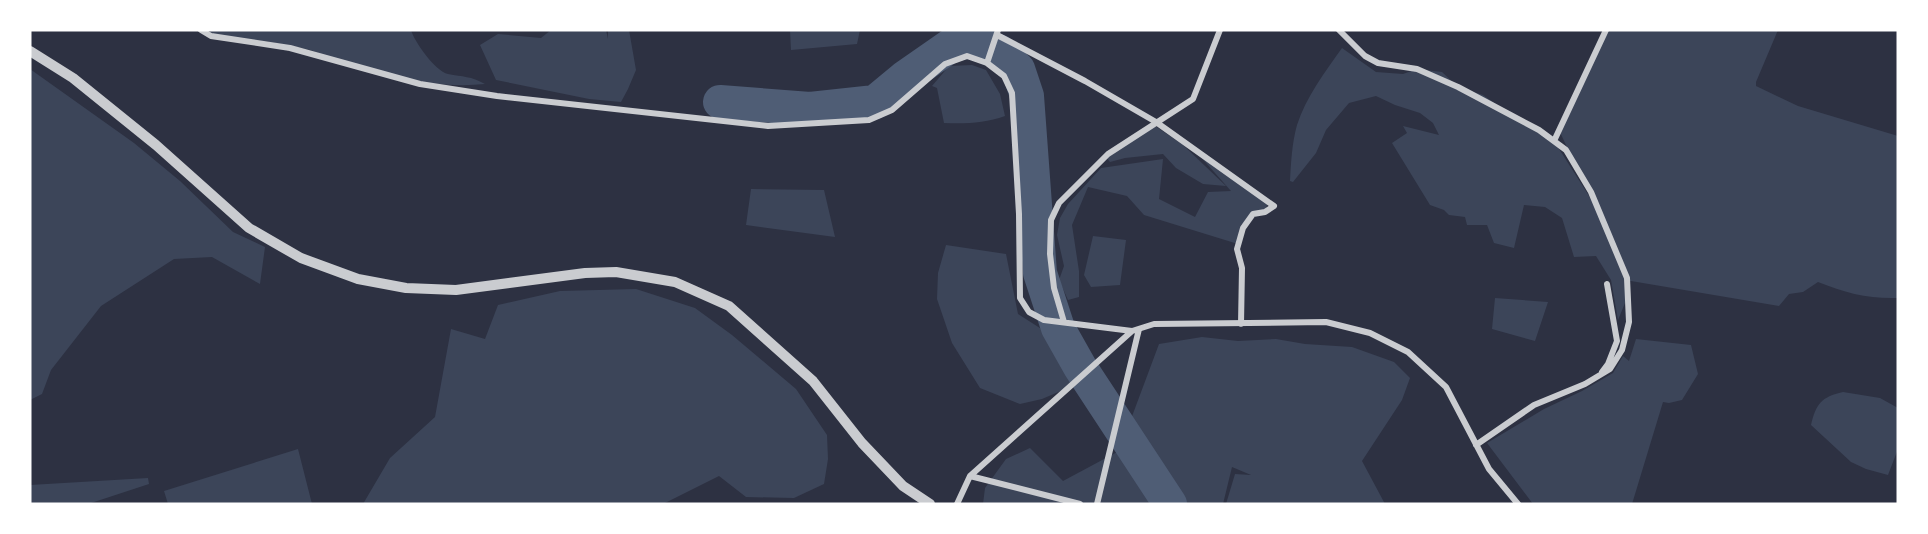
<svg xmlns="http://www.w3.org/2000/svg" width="1928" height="534" font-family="Georgia,serif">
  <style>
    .green { fill: #3c4559 }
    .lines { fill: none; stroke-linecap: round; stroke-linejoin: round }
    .river { stroke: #4f5d75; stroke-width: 34 }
    .minor { stroke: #caccd0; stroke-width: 6 }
    .tertiary { stroke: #caccd0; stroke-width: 10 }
  </style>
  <rect width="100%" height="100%" fill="#2d3142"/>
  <!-- green -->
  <path class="green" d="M210,30H411C414,41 435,71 448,74C463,77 471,76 485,84C439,89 385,77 340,62C330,58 320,53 310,50C277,41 243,39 209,35Z
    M551,30H606L608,39V30H629L636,70L628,89L621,102L589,99L496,80L480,45L498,34L541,38Z
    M790,30H860L857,44L791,50Z
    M1608,30H1778L1756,82V86L1798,106L1898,136V298C1869,299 1845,293 1818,282L1803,292L1789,294L1779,306L1631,281L1625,282V303L1618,320L1611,280L1596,256L1574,257L1562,218L1545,207L1524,205L1514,248L1494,243L1487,225H1467L1465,217L1449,215L1444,210L1430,205L1392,143L1407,133L1403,126L1439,135L1433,123L1420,113L1395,105L1376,96L1349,103L1326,130L1316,153L1293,182L1290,181C1291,162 1292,143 1297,125C1306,97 1325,72 1342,48L1376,72L1403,74L1417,69L1442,72L1458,87L1483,95L1507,112L1554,141L1591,199L1559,130Z
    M972,65L986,70L1000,94L1005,116C985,123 966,124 944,123L937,88L932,86L949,66Z
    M30,69L134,143L180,181L233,232L265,247L260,284L212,257L174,259L101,306L51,370L42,394L30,400Z
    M1155,126L1182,144L1226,186L1203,184L1176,168L1163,154L1125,158L1110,162L1105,156Z
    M1199,155L1268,201L1265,212L1255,214L1241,225L1238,244L1144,215L1127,196L1088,187L1072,225L1079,271V297L1068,300L1059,280L1064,266L1057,235L1060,218L1068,204L1101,168L1163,159L1159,199L1195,217L1208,192L1231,191Z
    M751,189L824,190L835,237L746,225Z
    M1093,236L1126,240L1120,285L1091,287L1084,275Z
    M946,245L1006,254L1018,314L1054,337L1071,374L1070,387L1042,399L1020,404L980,388L952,343L937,299L938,273Z
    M636,289L695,308L732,335L796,389L827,435L828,459L824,484L794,498L746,497L719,476L663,504H363L390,458L435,417L451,329L485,339L498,305L560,291Z
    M1495,298L1548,302L1535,341L1492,329Z
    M1202,337L1238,341L1276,339L1305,344L1352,347L1394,362L1410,378L1402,400L1362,461L1385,504H1226L1235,474L1251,475L1232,467L1223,504H983L985,488L1006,459L1030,448L1063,481L1119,451L1164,480L1146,452L1131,419L1159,344Z
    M1636,339L1691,345L1698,374L1682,400L1669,403L1663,402L1632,504H1533L1487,443L1544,409L1582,391L1613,373L1623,356L1629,361Z
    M1843,392L1880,398L1898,408V449L1888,475L1866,469L1851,462L1811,425C1816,404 1821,397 1843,392Z
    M298,449L312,504H168L164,491Z
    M148,478L149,484L88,504H30V485Z"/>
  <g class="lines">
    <!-- river -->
    <path class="river" d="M720,102L810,109L875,102L904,78L950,46L972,40L1000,52L1018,69L1027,96L1040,273L1058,328L1080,367L1170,504"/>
    <!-- minor -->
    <path class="minor" d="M201,30L211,36L290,48L420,84L497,96L768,126L869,120L892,110L945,64L967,56L987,63L1004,76L1012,93L1019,214L1020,298L1029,312L1044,320L1132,331
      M1339,30L1365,56L1378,63L1417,69L1458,87L1539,130L1566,150L1591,192L1627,278L1629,322L1622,350L1610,369L1585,384L1534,405L1476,445
      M997,35L1085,81L1156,122L1274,206L1265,212L1253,214L1243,228L1237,249L1242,268L1241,324
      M987,63L998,30
      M1554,141L1606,30
      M1064,322L1054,288L1050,254L1051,220L1059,203L1108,154L1193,99L1220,30
      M1602,372L1608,364L1617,341L1607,284
      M970,476L1080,504
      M957,504L970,476L1132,331L1154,324L1326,322L1370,333L1408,352L1446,387L1489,469L1518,504
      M1097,504L1139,329"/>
    <!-- tertiary -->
    <path class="tertiary" d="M30,51L73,78L156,145L249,228L301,258L358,279L406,288L456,290L585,273L616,272L675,282L729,306L813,381L862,443L903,486L930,504"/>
  </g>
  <!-- border -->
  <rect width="1928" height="534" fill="none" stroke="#ffffff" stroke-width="63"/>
</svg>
